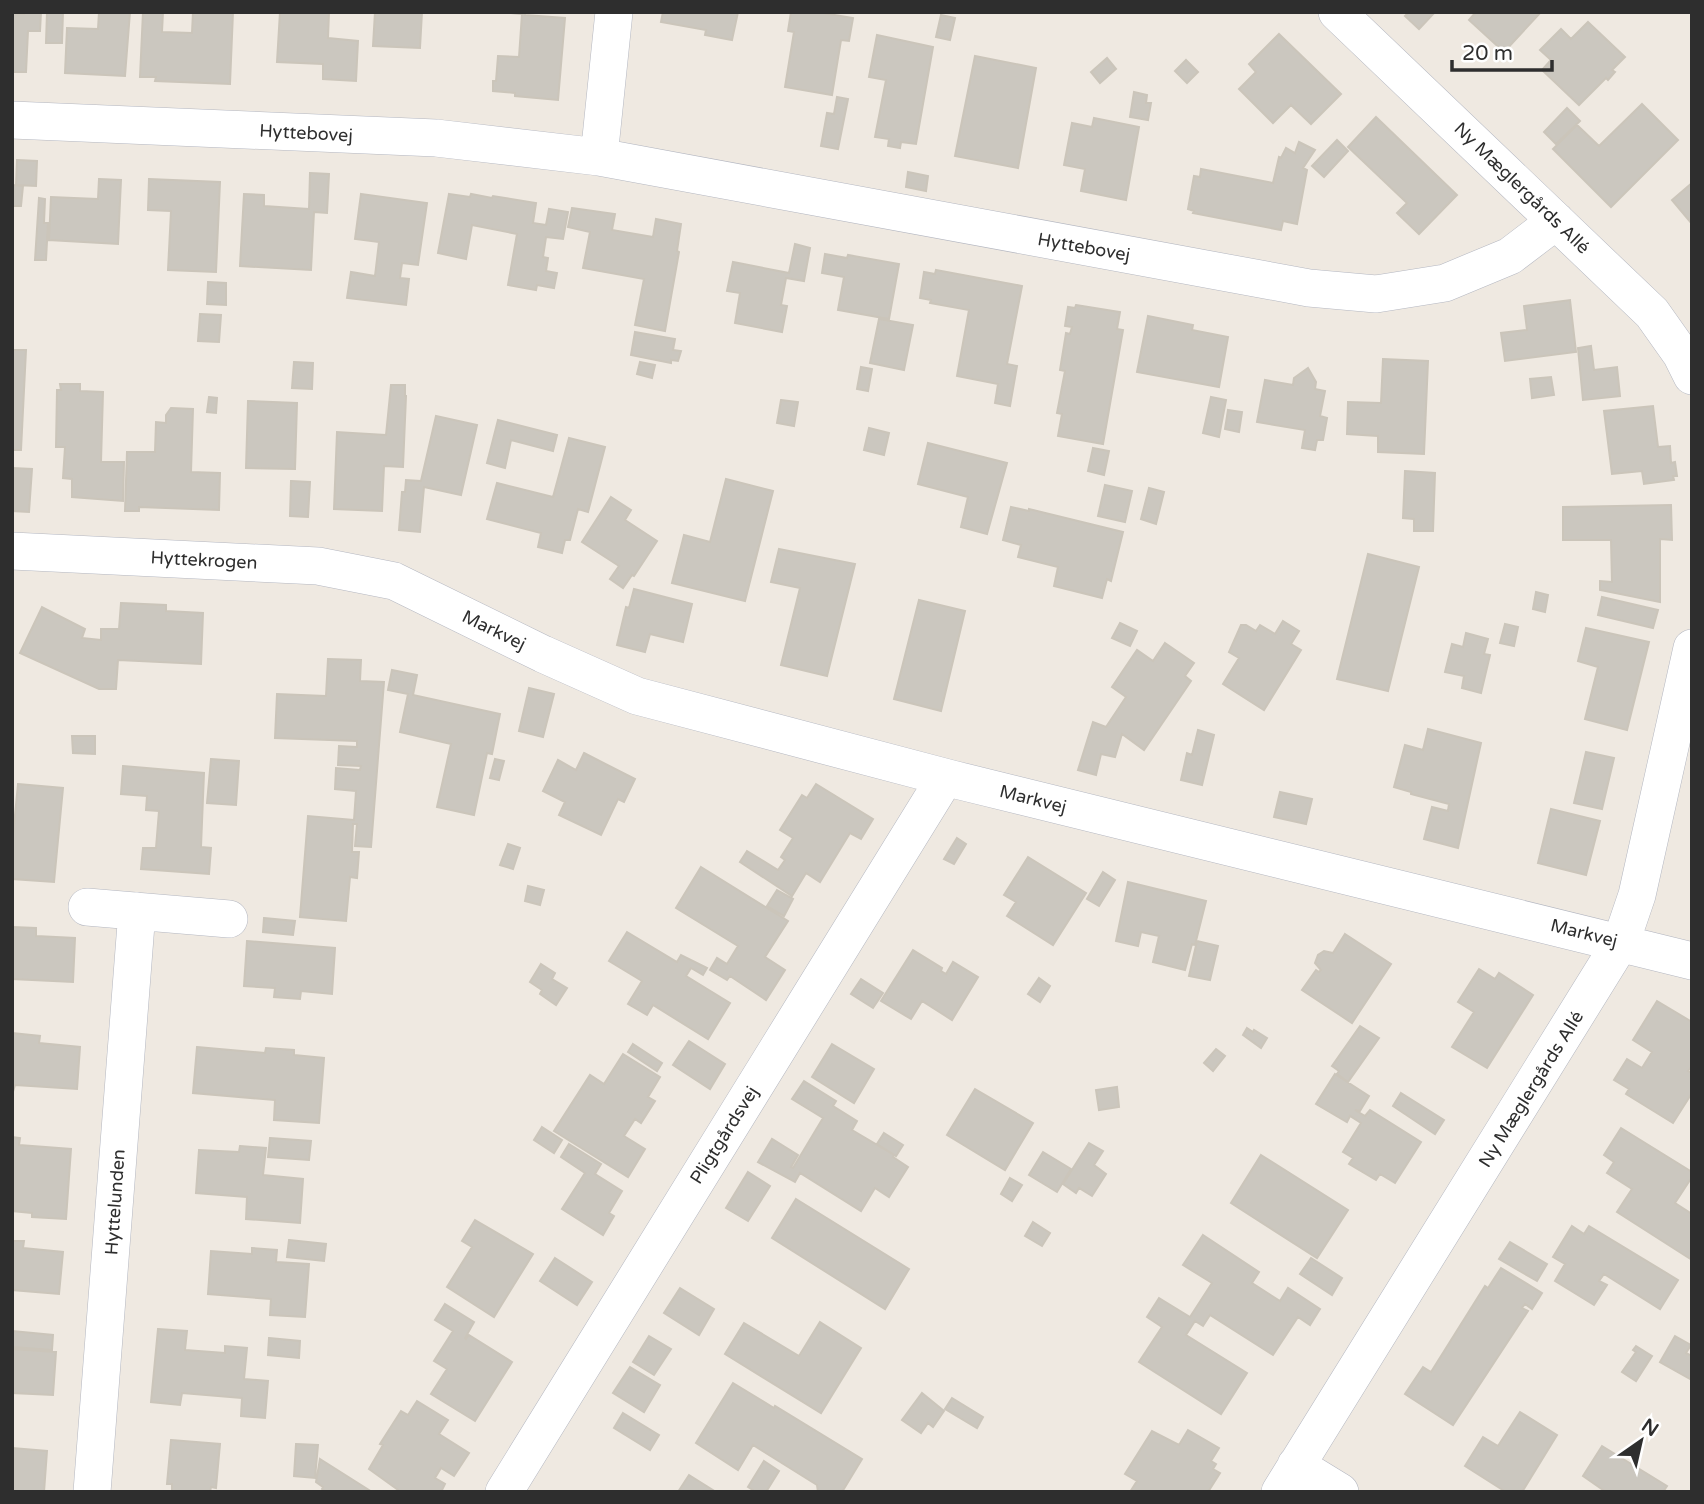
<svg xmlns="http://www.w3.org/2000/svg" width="1704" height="1504" font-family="'Varela Round',sans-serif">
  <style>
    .building { fill: #cbc7bf; stroke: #cbc5ba; stroke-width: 2 }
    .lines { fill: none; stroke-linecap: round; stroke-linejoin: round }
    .street-casing { stroke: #b4b7c1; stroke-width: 38 }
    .street { stroke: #fff; stroke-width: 37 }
    .labels { text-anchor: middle; stroke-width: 5; stroke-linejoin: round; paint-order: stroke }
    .street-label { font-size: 18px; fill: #2e2e2e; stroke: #fff }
  </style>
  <rect width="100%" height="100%" fill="#efe9e1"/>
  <!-- building -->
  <path class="building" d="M24,12H41L40,31H28L26,72H12V13L24,14Z
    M47,12H63L62,43H46Z
    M99,12H130L125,76L65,73L67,28L98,29Z
    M143,12H163L162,32L192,33L193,12H233L230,84L155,81L156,77H140Z
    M280,12H329L328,38L358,41L356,81L323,79V64L277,62Z
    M375,12H422L420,48L373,46Z
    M499,12H525V15L565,18L558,100L515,96V93L493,91V81H496L498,56L519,57L522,14Z
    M663,12H738L732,40L705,35L706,30L661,22Z
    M791,12H817L853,18L849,41L841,40L832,95L785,87L794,32L788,31Z
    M1409,12H1435L1419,29L1405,16Z
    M1476,12H1541L1504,52L1469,20Z
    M941,15L955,18L950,40L936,37Z
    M1588,22L1625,57L1612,70L1615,72L1608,80L1606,78L1579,105L1542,70L1551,60L1540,50L1561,29L1571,39Z
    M1279,34L1341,94L1311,124L1291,105L1273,123L1239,89L1256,72L1249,64Z
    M877,35L933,47L916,144L901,142L900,148L888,146L889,139L875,137L886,80L869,77Z
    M975,56L1036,68L1018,168L955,156Z
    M1107,58L1116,69L1100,83L1091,72Z
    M1186,60L1198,72L1187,83L1175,71Z
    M1134,92L1147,95L1146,103H1151L1148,120L1130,117Z
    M837,97L848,99L838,149L821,146L827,113L834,114Z
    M1642,104L1678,140L1611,207L1553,149L1577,125L1599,146Z
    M1567,108L1580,121L1556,144L1544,132Z
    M1376,117L1457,195L1419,234L1397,213L1407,203L1348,147Z
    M1094,118L1139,127L1126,200L1081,191L1085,169L1064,165L1072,123L1092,127Z
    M1337,140L1348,151L1324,177L1312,166Z
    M1299,142L1315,150L1303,168L1307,170L1297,224L1283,221L1281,230L1193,213L1194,211L1188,209L1194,176L1200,177L1201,169L1273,183L1279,157L1281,158L1286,148L1295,153Z
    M17,160L37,161L36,186L16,185Z
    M908,172L928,176L926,191L906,187Z
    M310,173L329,174L327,213L314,212L311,270L240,266L244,194L264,195V206L309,209Z
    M99,179L121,180L118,244L49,240L51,197L98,199Z
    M149,179L220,182L216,272L168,270L171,211L148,210Z
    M1692,183V224L1672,200Z
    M12,185L23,186L21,206H12Z
    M361,194L427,203L418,265L402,263L400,278L409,279L406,305L347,298L351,272L375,276L379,242L355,239Z
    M449,194L470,197L471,194L492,198L493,196L536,203L533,223L546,225L549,209L568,212L563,239L546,237L543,257L548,258L546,271L557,273L554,288L537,285L536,290L508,285L517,234L472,225L466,259L438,253Z
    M39,198L45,199L44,223H48L46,260H35Z
    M572,208L615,214L612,230L653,237L656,219L681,224L677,251L679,252L665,331L635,325L644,279L583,268L590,232L568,227Z
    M795,244L810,248L804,281L786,278L781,305L787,306L782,332L735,323L740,293L727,291L733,262L789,273Z
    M825,254L847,258L848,255L899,264L889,319L838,310L844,277L822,273Z
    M936,270L1022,286L1007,364L1017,366L1010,406L995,403L998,384L957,376L969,310L930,303L931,300L920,298L924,272L935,274Z
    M208,282L226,283V305L207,304Z
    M1570,300L1576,352L1505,361L1501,333L1527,330L1524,306Z
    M1076,305L1120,312L1117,329L1123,330L1103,444L1058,436L1062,414L1057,413L1065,371L1060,370L1066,333L1070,334L1072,327L1065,326L1068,307L1075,308Z
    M200,314L221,315L219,342L198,341Z
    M1148,316L1193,325L1192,330L1228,337L1219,387L1137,372Z
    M879,319L913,325L904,370L870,363Z
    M635,332L675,339L673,350L681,351L678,361L671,360V363L631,355Z
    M1591,346L1594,370L1617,367L1620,396L1583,400L1578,348Z
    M12,350H26L21,450H12Z
    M1383,359L1428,361L1424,454L1378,452V436L1347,434L1348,402L1381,403Z
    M294,362L313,363L312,389L292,388Z
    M640,362L655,365L652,378L637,374Z
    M861,367L872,369L868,391L857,389Z
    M1308,368L1316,382L1315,389L1325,391L1320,416L1327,418L1323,440H1317L1315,450L1302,448L1305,430L1257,422L1265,380L1293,385L1294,378Z
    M1551,377L1554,395L1532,398L1530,379Z
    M60,384H80V391L103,392L101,462H124L123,501L72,497V479L63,478L65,447H56L57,390H61Z
    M391,385H405V396H406L403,467L384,466L382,511L334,509L337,432L386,435Z
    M209,397L217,398L216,413L207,412Z
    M1211,397L1226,400L1219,437L1203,433Z
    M781,400L798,402L794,426L777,423Z
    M248,401L297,403L295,469L246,468Z
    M1653,406L1658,447L1670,446L1671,463L1675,462L1677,476H1673L1674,480L1644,484L1642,471L1612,474L1604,411Z
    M171,408L193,409L191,472L220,473L219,510L139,507V511H125L127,452H155L156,422L166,423V415Z
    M1228,410L1242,412L1239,432L1225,429Z
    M436,416L477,425L461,495L424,487L420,532L399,530L402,492H405L406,480L421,481Z
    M498,420L557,435L553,451L511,440L505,468L487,463Z
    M869,428L889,433L884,455L864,450Z
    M569,438L605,447L588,512L578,509L570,540H565L562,553L538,547L541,533L487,519L497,483L553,497Z
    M928,443L1007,463L987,534L961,527L968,497L918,484Z
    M1093,448L1109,451L1104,475L1088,471Z
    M12,468L32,469L29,512L12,511Z
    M1405,471L1435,473L1433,531H1414V519L1403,518Z
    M726,479L773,491L745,601L672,583L684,535L710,542Z
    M291,481L310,482L308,517L290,516Z
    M1105,485L1132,491L1125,522L1098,516Z
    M1149,488L1164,492L1156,524L1141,519Z
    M611,497L631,510L625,520L657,541L634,576L632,575L623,588L610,579L619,566L582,542Z
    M1671,505L1672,540L1660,539V602L1600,590V581L1612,582L1611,540H1563V507Z
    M1011,507L1029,511V509L1123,532L1111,581L1107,579L1102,598L1054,586L1058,567L1018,557L1021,545L1003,540Z
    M779,549L855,564L827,676L781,665L800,588L771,582Z
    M1368,554L1419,567L1388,691L1337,679Z
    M634,589L692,604L683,642L650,634L645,652L617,645L626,607L629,608Z
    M1536,592L1548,595L1545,612L1533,609Z
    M1602,597L1658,610L1653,628L1598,615Z
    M919,600L965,611L941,711L894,699Z
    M121,603L166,605V611L203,613L201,664L118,660L116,689H99L20,653L42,607L85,629L82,638L101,640V629H119Z
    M1283,621L1299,631L1291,644L1301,650L1264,710L1223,684L1239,658L1229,652L1241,625H1246L1256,631L1260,625L1275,634Z
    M1120,623L1137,631L1130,646L1112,638Z
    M1505,624L1518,627L1514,646L1500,643Z
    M1586,628L1649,642L1627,730L1585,719L1598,667L1578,661Z
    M1466,633L1488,639L1484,654L1490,655L1481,693L1462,688L1464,676L1445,672L1452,644L1463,647Z
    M1165,643L1194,663L1185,676L1191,681L1144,750L1122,734L1115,757L1101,754L1096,775L1078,770L1093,722L1106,727L1126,697L1112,687L1137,650L1153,661Z
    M328,659L361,660L360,681L384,682L371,847L355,846L357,824H353L352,852H359L357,878L350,877L346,921L300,917L308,816L354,820L356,791L335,789L336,768L360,770L361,766L338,765L339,746L357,747V741L275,738L277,694L326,696Z
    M392,670L417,675L413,695L500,714L492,754L487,753L474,815L437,807L451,744L400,732L408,694L388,690Z
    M529,688L554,694L543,737L519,731Z
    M1428,729L1481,743L1458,848L1424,839L1432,807L1448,811L1449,804L1411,794V792L1394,787L1405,745L1423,750Z
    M1198,730L1214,735L1202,785L1181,780L1187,753L1192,755Z
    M72,736H95V754L73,753Z
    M1586,752L1614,758L1602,809L1574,803Z
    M584,753L635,779L624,802L618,799L601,835L559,815L565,802L543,791L558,760L576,770Z
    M211,759L239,761L236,805L207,803Z
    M495,759L504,761L499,780L490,778Z
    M123,766L204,773L201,847L211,848L209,874L141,869L143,848H156L159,811L146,810L147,796L121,794Z
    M18,784L63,788L54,882L12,879V846Z
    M816,784L873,819L861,839L850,833L820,882L806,873L792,896L740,862L747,851L778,870L785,860L781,857L793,838L780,830L802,795L807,798Z
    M1280,792L1312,799L1306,824L1274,817Z
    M1551,809L1600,821L1586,875L1538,863Z
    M957,838L966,844L954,864L944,859Z
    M508,844L520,848L513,869L500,865Z
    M1028,857L1086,893L1053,945L1007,916L1016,902L1004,895Z
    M701,867L788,921L765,957L785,970L766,1000L730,976L727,980L710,970L717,958L727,964L738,946L676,908Z
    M1103,872L1115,880L1099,906L1087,899Z
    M1128,882L1206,901L1195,945L1192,944L1185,970L1153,962L1159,936L1141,932L1138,946L1116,941Z
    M528,886L544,890L540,905L525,901Z
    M777,890L793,899L784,916L767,906Z
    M264,918L295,921L293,935L263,932Z
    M12,927L36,928V936L75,938L73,982L12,979Z
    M627,932L677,962L681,955L707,968L703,975L691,968L686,976L730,1003L708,1039L653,1005L647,1015L628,1004L642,981L609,961Z
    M1345,934L1391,964L1352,1023L1302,990L1316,970L1319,972L1321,970L1315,963L1318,955L1324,951L1333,953Z
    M247,941L335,948L332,994L301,991L300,999L274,997L275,988L244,986Z
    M1197,941L1218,946L1210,980L1189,976Z
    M913,950L942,968L941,971L946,974L953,962L978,977L952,1020L922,1001L911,1019L881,1001Z
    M541,964L555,973L552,979L567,988L556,1005L540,994L542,990L530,982Z
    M1479,969L1495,979L1499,973L1533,995L1487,1068L1452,1047L1474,1012L1458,1002Z
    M1039,978L1050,986L1040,1002L1028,994Z
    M861,979L883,993L873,1008L851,994Z
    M1657,1001L1692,1022V1066L1688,1071L1692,1073V1093L1673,1123L1626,1094L1629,1089L1614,1080L1627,1059L1642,1068L1652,1052L1633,1040Z
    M1360,1026L1379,1038L1348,1082L1337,1074L1339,1071L1332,1066Z
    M1247,1028L1253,1032L1254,1030L1267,1038L1261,1048L1243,1035Z
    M12,1033L40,1036L39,1043L80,1047L77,1089L15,1085L12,1095Z
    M689,1041L725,1064L710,1089L673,1065Z
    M633,1044L662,1063L657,1071L628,1052Z
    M832,1044L874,1069L854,1103L812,1077Z
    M197,1047L265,1053L266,1048L294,1050V1055L324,1058L319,1123L274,1120L275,1100L193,1093Z
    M1216,1049L1225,1056L1213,1071L1204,1063Z
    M623,1054L660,1077L648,1097L655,1101L641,1123L635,1119L624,1136L645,1149L628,1177L554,1131L590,1075L604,1084Z
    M1335,1074L1369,1096L1360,1111L1355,1110L1365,1116L1370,1110L1421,1142L1395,1183L1380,1174L1376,1180L1349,1164L1353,1158L1343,1152L1361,1123L1350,1116L1347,1122L1316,1104Z
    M804,1081L836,1101L833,1106L857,1121L852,1130L894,1155L893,1157L908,1167L889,1197L875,1188L861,1211L800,1173L795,1182L758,1162L772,1139L798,1155L791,1167L793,1168L823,1118L792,1099Z
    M1117,1087L1119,1107L1099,1110L1096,1090Z
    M975,1089L1033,1123L1005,1170L947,1135Z
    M1401,1093L1444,1120L1435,1134L1393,1106Z
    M542,1127L562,1140L554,1153L534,1140Z
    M1621,1128L1692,1172V1177L1675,1203L1692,1214V1260L1617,1212L1632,1189L1607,1173L1614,1162L1604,1155Z
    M884,1133L903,1145L896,1156L877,1144Z
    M12,1137L20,1138L19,1145L71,1149L66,1219L32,1217V1213L12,1211Z
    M270,1138L311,1141L309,1160L268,1157Z
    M1089,1143L1103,1151L1094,1165L1106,1174L1092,1196L1079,1188L1076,1193L1063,1184Z
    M569,1144L601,1164L595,1174L622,1191L609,1213L614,1216L603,1235L562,1209L585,1173L561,1157Z
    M240,1146L266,1148L263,1175L303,1179L300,1223L246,1219L247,1197L196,1193L199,1150L239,1152Z
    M1043,1152L1071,1169L1057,1192L1029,1175Z
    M1261,1155L1348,1210L1317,1258L1231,1203Z
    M748,1172L770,1186L748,1221L726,1208Z
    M1010,1178L1022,1185L1012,1201L1001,1194Z
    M796,1199L909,1269L885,1309L772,1238Z
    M475,1220L533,1254L494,1317L447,1287L472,1247L462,1241Z
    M1033,1222L1050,1233L1042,1246L1025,1236Z
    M1572,1226L1584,1234L1589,1226L1678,1280L1660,1309L1604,1274L1599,1281L1607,1285L1594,1305L1555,1281L1565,1264L1553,1257Z
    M1203,1235L1259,1272L1252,1283L1280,1301L1288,1288L1320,1309L1310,1325L1298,1317L1273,1355L1210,1315L1203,1326L1195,1321L1186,1335L1247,1373L1221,1414L1139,1362L1162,1327L1147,1317L1159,1298L1190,1317L1212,1283L1183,1265Z
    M289,1240L326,1244L324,1261L287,1257Z
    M12,1241H24L23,1248L63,1252L59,1294L12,1290Z
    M1510,1242L1547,1264L1537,1281L1499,1259Z
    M252,1248L277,1250L276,1262L309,1264L305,1317L270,1315L271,1299L208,1294L211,1251L252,1254Z
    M555,1258L592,1282L577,1305L540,1281Z
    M1311,1258L1342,1278L1332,1295L1300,1274Z
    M1501,1268L1542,1293L1532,1309L1525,1304L1522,1308L1528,1311L1453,1425L1405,1394L1423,1367L1431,1372L1485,1286L1488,1288Z
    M680,1288L714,1309L699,1335L664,1313Z
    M445,1304L474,1322L465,1338L466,1339L469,1335L512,1362L475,1421L431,1394L447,1369L434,1361L453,1331L435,1320Z
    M820,1322L861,1348L821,1413L725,1354L744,1323L799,1356Z
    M158,1329L187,1331L185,1350L225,1353V1346L247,1348L244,1379L268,1381L265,1418L241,1416L242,1398L182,1393L180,1405L151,1402Z
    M12,1331L53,1335L52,1350L12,1347Z
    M649,1336L671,1349L654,1375L633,1362Z
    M1675,1336L1691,1345L1686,1353L1692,1356V1380L1660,1362Z
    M269,1338L300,1341L299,1358L268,1355Z
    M1636,1346L1652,1356L1636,1381L1622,1372L1636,1352L1633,1350Z
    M12,1349L56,1352L53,1395L12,1393Z
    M630,1367L660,1385L644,1412L613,1393Z
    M733,1383L774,1408L775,1406L862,1459L842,1492H818L817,1485L753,1445L738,1470L696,1443Z
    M922,1393L944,1411L933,1427L928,1423L921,1433L902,1420Z
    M952,1398L983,1417L977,1428L945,1409Z
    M417,1401L448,1420L439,1434L469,1453L454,1476L441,1468L435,1478L445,1484L441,1492H401L369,1469L383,1445L380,1444L401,1411L408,1415Z
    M1520,1412L1557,1435L1522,1492H1506L1465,1466L1483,1437L1498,1446Z
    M623,1413L659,1435L650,1450L614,1428Z
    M1188,1430L1219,1448L1211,1461L1216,1464L1213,1469L1220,1473L1208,1492H1130L1137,1481L1125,1474L1152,1431L1179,1445Z
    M171,1440L220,1444L216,1488L211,1487L210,1492H172V1484H167Z
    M296,1444L318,1445L315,1478L294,1476Z
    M1602,1446L1667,1486L1663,1492H1606L1583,1476Z
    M12,1448L47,1451L44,1492H12Z
    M320,1459L372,1492H326L322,1489L323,1487L316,1482Z
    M764,1461L779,1471L766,1492H756L748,1487Z
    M689,1475L716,1492H678Z"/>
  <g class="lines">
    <defs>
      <path id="street" d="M1337,12L1652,313L1681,354L1692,376
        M12,120L436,138L599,157L1309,288L1376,294L1445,283L1510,256L1556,221
        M599,157L614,12
        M12,551L318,566L394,581L543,654L637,696L952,779L1692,961
        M87,907L229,919
        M1296,1465L1340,1492
        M92,1492L137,911
        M504,1492L945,778
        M1280,1492L1621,942L1637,895L1692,648"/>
    </defs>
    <!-- street casing -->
    <use href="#street" class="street-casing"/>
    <!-- street -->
    <use href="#street" class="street"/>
  </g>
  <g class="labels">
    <!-- street labels -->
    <g class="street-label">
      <text transform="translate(306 133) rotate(3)" y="6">Hyttebovej</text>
      <text transform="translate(1522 188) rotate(44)" y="6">Ny Mæglergårds Allé</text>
      <text transform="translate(1084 247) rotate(10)" y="6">Hyttebovej</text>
      <text transform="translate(204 560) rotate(3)" y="6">Hyttekrogen</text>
      <text transform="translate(494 630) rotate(26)" y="6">Markvej</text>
      <text transform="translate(1033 799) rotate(14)" y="6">Markvej</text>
      <text transform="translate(1584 933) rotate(14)" y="6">Markvej</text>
      <text transform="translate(1531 1089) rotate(-58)" y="6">Ny Mæglergårds Allé</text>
      <text transform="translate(724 1135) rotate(-58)" y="6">Pligtgårdsvej</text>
      <text transform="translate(115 1202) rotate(-86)" y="6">Hyttelunden</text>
    </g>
  </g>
  <!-- border -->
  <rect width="1704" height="1504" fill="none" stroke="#2e2e2e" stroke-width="28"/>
  <!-- north arrow -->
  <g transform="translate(1641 1441) rotate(34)" stroke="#ffffff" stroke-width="5" paint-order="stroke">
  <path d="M0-5L12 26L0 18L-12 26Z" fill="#2e2e2e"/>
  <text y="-10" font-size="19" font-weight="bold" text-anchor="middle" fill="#2e2e2e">N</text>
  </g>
  <!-- scale -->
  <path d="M1452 60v10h100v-10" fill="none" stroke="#2e2e2e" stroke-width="3.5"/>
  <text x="1462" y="60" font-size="21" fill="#2e2e2e" stroke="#ffffff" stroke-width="5" paint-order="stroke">20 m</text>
</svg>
